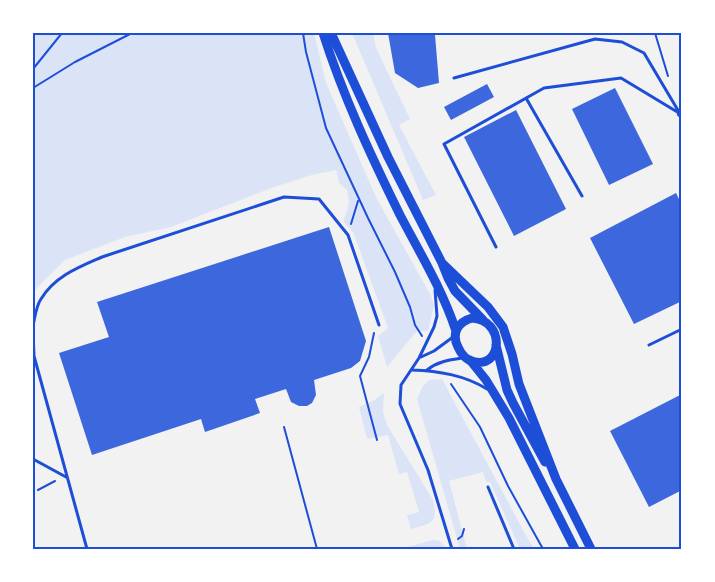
<svg xmlns="http://www.w3.org/2000/svg" width="715" height="582" font-family="Commissioner,sans-serif">
  <style>
    .green { fill: #dbe4f7 }
    .building { fill: #3d67dc }
    .lines { fill: none; stroke-linecap: round; stroke-linejoin: round }
    .path { stroke: #1d4ed8; stroke-width: 2 }
    .service { stroke: #1d4ed8; stroke-width: 3 }
    .minor { stroke: #1d4ed8; stroke-width: 6 }
    .secondary { stroke: #1d4ed8; stroke-width: 9 }
    .neatline { fill: none; stroke: #1d4ed8; stroke-width: 2 }
  </style>
  <rect width="100%" height="100%" fill="#f2f2f2"/>
  <!-- green -->
  <path class="green" d="M33,33H314L326,83L377,199L431,296L434,306L428,331H417L387,367L378,336L388,328L353,232L343,221L347,211L349,201L347,190L339,183L336,170L312,175L274,187L171,227L125,237L65,260L33,292Z
    M352,33H373L376,48L410,119L399,125L436,195L423,200Z
    M442,379L523,530L534,549H520L490,482H486L483,472L449,481L467,549H460L417,399L423,386L429,380Z
    M384,393L383,412L387,425L433,500C438,524 432,523 411,529L407,515L419,512L407,472L399,474L388,435L367,439L359,407L373,401Z
    M433,540C440,540 443,542 445,549H400Z"/>
  <!-- building -->
  <path class="building" d="M388,33H432L435,35L439,83L418,88L395,73Z
    M487,84L494,97L451,120L444,107Z
    M615,88L653,164L609,185L572,109Z
    M516,110L566,209L514,236L464,137Z
    M676,193L682,205V301L634,324L590,238Z
    M329,227L366,341L360,361L351,368L314,380L316,395L312,403L307,406H299L291,402L286,389L255,399L260,413L205,432L201,419L92,455L59,353L109,337L97,302Z
    M682,394V490L649,507L610,431Z"/>
  <g class="lines">
    <!-- path -->
    <path class="path" d="M303,33L306,52L326,128L368,218L395,272L410,307L415,325L422,336
      M655,33L668,76
      M33,69L62,33
      M33,88L75,62L132,33
      M351,224L358,201
      M374,333L369,357L360,376L377,440
      M451,384L480,427L508,486L543,549
      M284,427L317,549
      M38,490L55,481
      M458,539L462,536L464,529"/>
    <!-- service -->
    <path class="service" d="M454,78L595,39L622,42L644,53L679,112
      M526,98L582,196
      M496,247L444,144L544,88L621,78L679,113
      M435,290L437,316L434,327L419,358L401,385L400,404L428,470L452,549
      M33,326C35,317 36,306 41,299C55,276 79,267 102,257L284,197L319,199L348,235L379,325
      M33,329L34,356L87,549
      M649,345L682,329
      M421,357L434,351L453,337
      M412,370C439,371 464,375 487,389
      M427,370C437,362 448,360 462,358
      M33,459L66,477
      M488,487L514,549"/>
    <!-- minor -->
    <path class="minor" d="M680,114L682,115"/>
    <!-- secondary -->
    <path class="secondary" d="M323,33C343,96 371,156 400,215C420,253 442,289 456,331
      M331,33L388,157L442,263L448,278L455,291L483,320
      M442,263L488,307L503,327L512,354L519,384L556,479L591,549
      M472,318C505,320 503,367 475,362C467,361 461,354 458,347C451,333 458,322 472,318Z
      M496,345L507,390L513,403L545,462
      M470,360L486,380L509,418L575,549"/>
  </g>
  <!-- border -->
  <rect width="715" height="582" fill="none" stroke="#ffffff" stroke-width="69"/>
  <rect x="34" y="34" width="646" height="514" class="neatline"/>
</svg>
